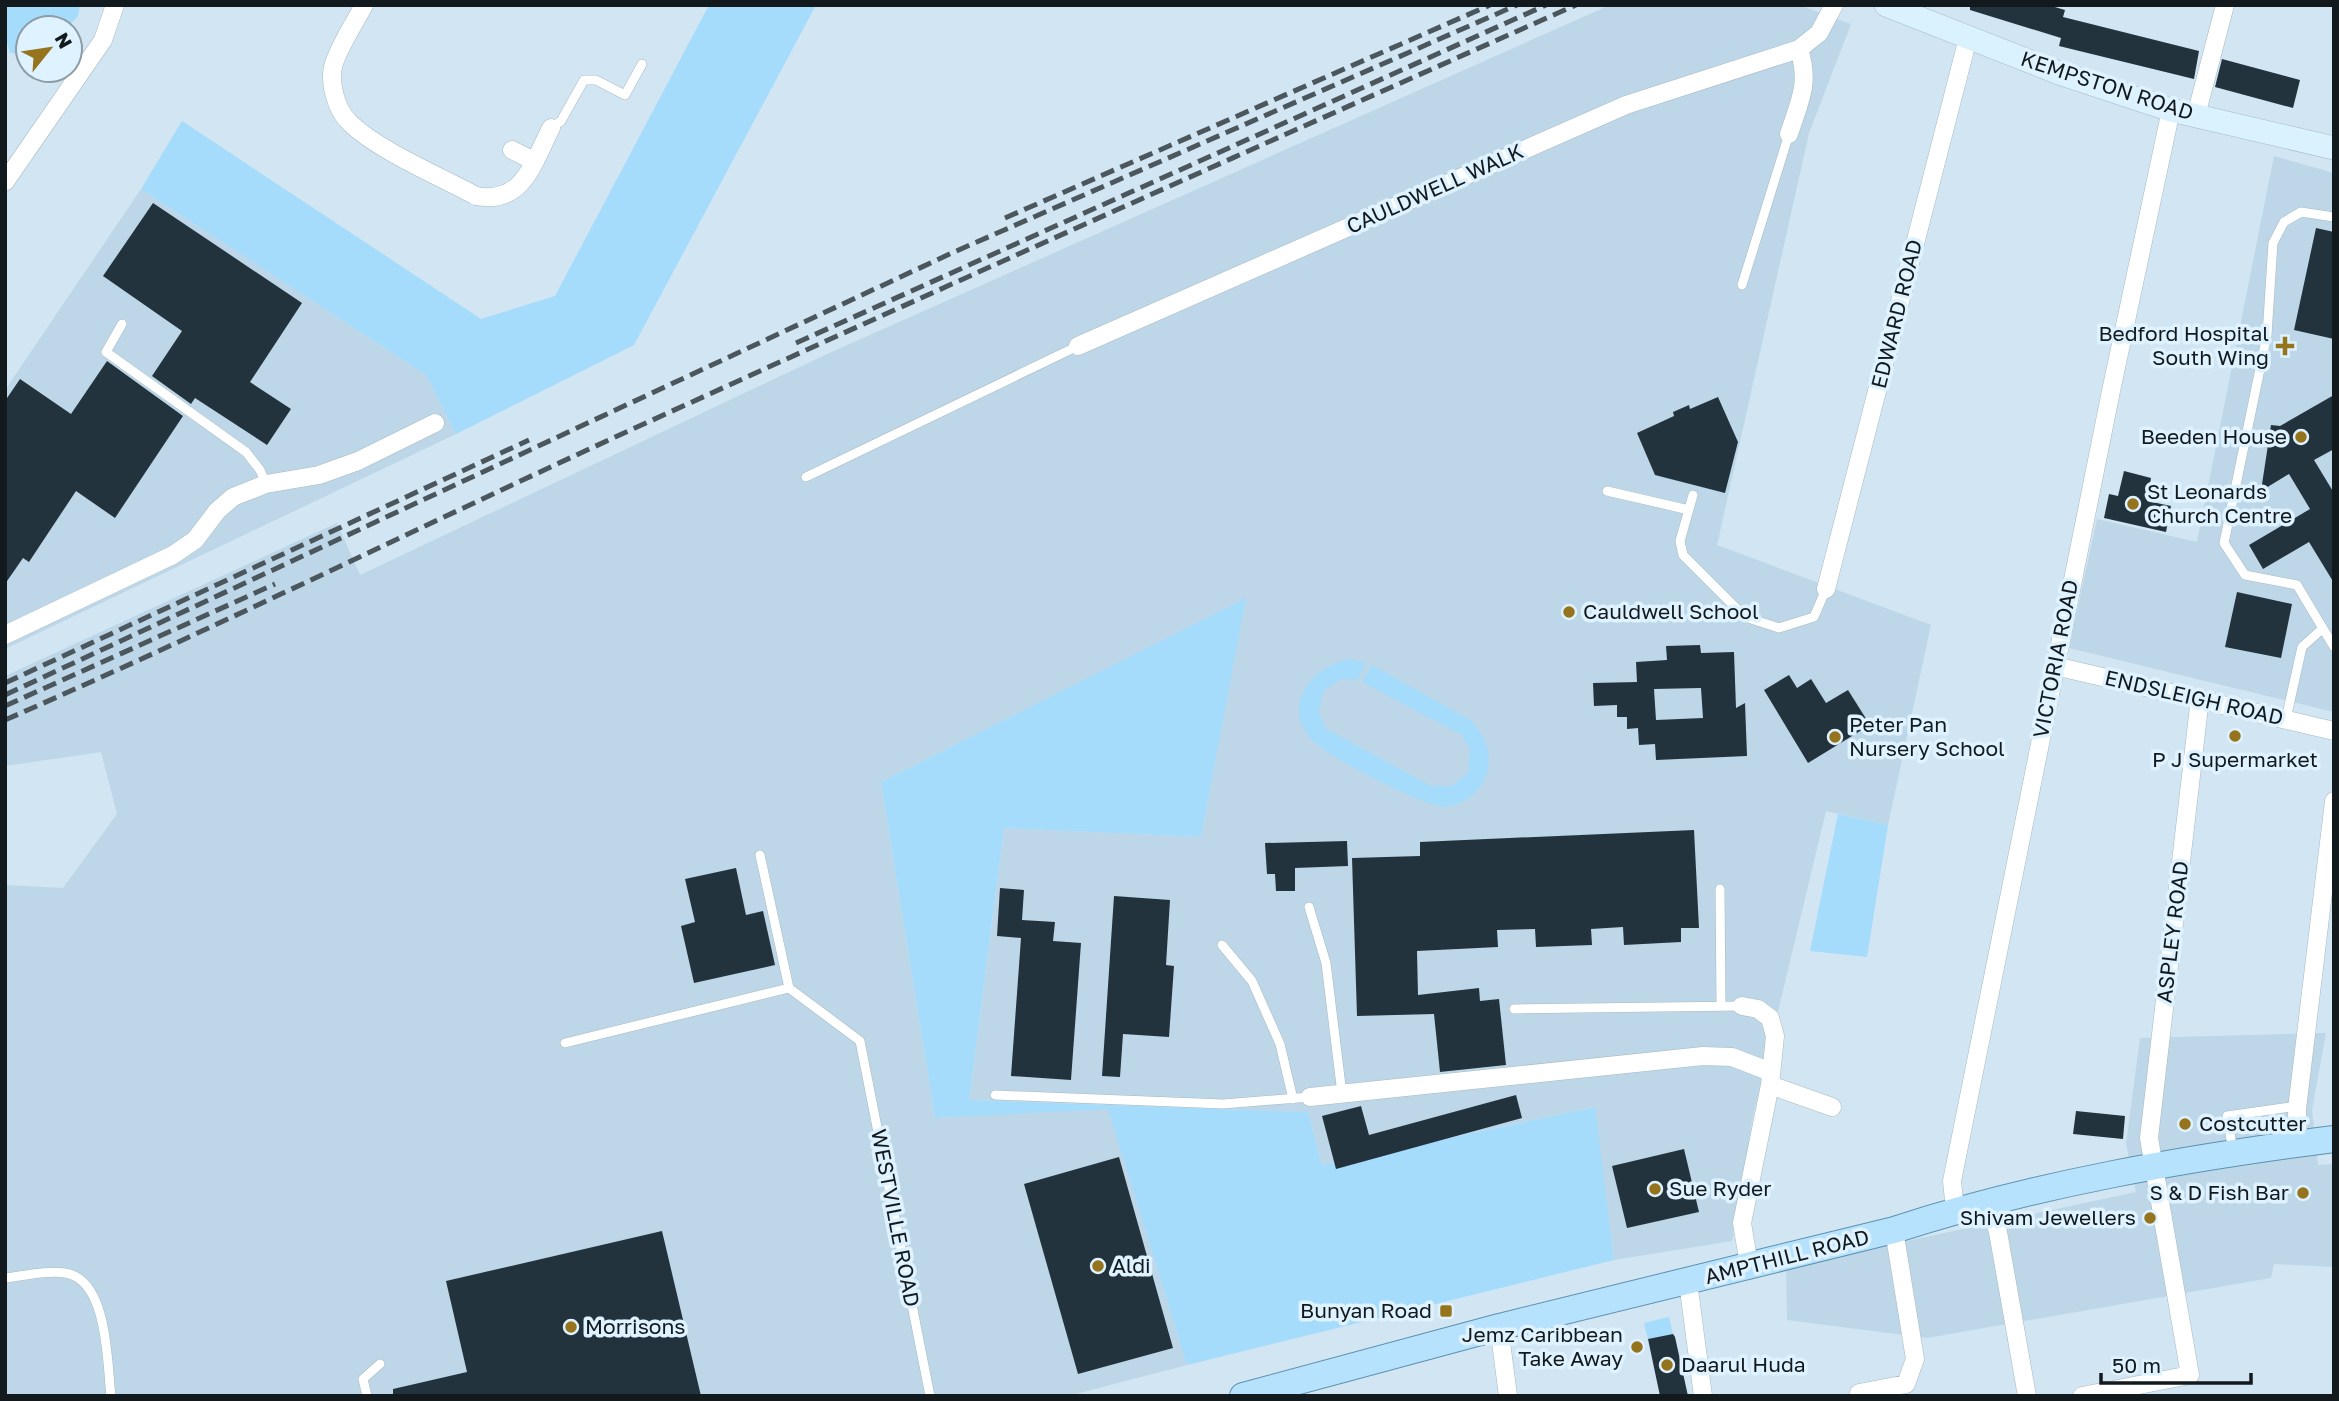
<svg xmlns="http://www.w3.org/2000/svg" width="2339" height="1401" font-family="'Golos Text',sans-serif">
  <style>
    .built { fill: #bdd7e8 }
    .green { fill: #a5dbfb }
    .building { fill: #23333d; fill-rule: evenodd }
    .lines { fill: none; stroke-linecap: round; stroke-linejoin: round }
    .lane-casing { stroke: #a6b9c5; stroke-width: 10 }
    .street-casing { stroke: #a6b9c5; stroke-width: 19 }
    .secondary-casing { stroke: #a6b9c5; stroke-width: 24 }
    .primary-casing { stroke: #5d90ae; stroke-width: 28 }
    .lane { stroke: #fff; stroke-width: 9 }
    .street { stroke: #fff; stroke-width: 18 }
    .secondary { stroke: #daf1fe; stroke-width: 23 }
    .primary { stroke: #b6e2fd; stroke-width: 26 }
    .rail { stroke: #4b565d; stroke-width: 5; stroke-dasharray: 14 7; stroke-linecap: butt }
    .poi-dot { fill: #96741d; stroke: #def2ff; stroke-width: 2.5 }
    .labels { text-anchor: middle; stroke-width: 7; stroke-linejoin: round; paint-order: stroke }
    .street-label { font-size: 21px; fill: #131a1e; stroke: #def2ff }
    .poi-label { font-size: 21px; fill: #131a1e; stroke: #def2ff; text-anchor: start }
  </style>
  <rect width="100%" height="100%" fill="#d1e5f2"/>
  <!-- built -->
  <path class="built" d="M1610,5H1799L1851,24L1809,133L1717,545L1931,625L1888,825L1826,811L1753,1116L1732,1241L1614,1260L1594,1107L1322,1165L1308,1112L969,1100L1004,828L1201,837L1245,599L881,782L935,1118L1108,1108L1187,1365L1068,1396H5V885L63,888L117,814L101,752L5,766V676L337,523L360,575L825,355Z
    M2274,156L2334,173V712L2069,648L2097,519L2197,542Z
    M141,189L426,375L456,434L5,649V390Z
    M2326,1033L2312,1110L2318,1165L2334,1164V1267L2274,1264L2271,1278L1927,1338L1787,1320L1786,1267L2136,1192L2126,1144L2140,1038Z"/>
  <!-- green -->
  <path class="green" d="M5,5H80L78,16L67,28H28V54L10,53L5,36Z
    M709,5H816L634,345L456,434L426,375L141,189L182,121L481,319L555,296Z
    M1246,598L1201,837L1004,828L969,1100L1308,1112L1322,1165L1595,1107L1614,1260L1187,1365L1108,1109L935,1118L881,782Z
    M1350,659L1366,663L1357,680L1341,679L1323,691L1319,711L1325,728L1431,786H1452L1468,773L1470,749L1462,735L1362,682L1372,665L1472,721C1486,738 1495,758 1484,780C1477,794 1463,805 1446,807C1428,809 1326,756 1313,741C1280,707 1311,666 1350,659Z
    M1838,814L1888,825L1867,957L1810,951Z
    M1669,1317L1673,1334L1648,1339L1644,1323Z"/>
  <!-- building -->
  <path class="building" d="M1970,5H2048L2065,10L2063,17L2199,51L2194,79L2059,46L2061,38L1970,10Z
    M2222,59L2300,80L2293,108L2215,87Z
    M153,203L302,303L250,382L291,409L267,445L195,398L191,404L152,376L182,331L103,276Z
    M2316,228L2334,232V339L2294,330Z
    M107,361L183,416L115,518L76,491L29,562L23,558L5,584V401L20,379L71,414Z
    M2334,395V449L2314,460L2334,493V583L2309,542L2263,569L2249,545L2310,509L2289,474L2261,491L2271,425L2280,426Z
    M1718,397L1738,442L1725,493L1655,475L1637,433L1674,416L1673,412L1689,405L1690,409Z
    M2124,471L2151,478L2147,501L2171,506L2166,532L2104,518L2109,494L2118,496Z
    M2237,592L2292,604L2281,658L2225,647Z
    M1700,645L1701,653L1734,652L1736,708L1745,703L1747,756L1656,760L1655,744L1639,745L1638,728L1627,729V717H1617V705L1594,706L1593,683L1637,682L1636,662L1667,660L1666,646ZM1701,688L1703,718L1656,720L1654,689Z
    M1789,675L1797,688L1811,679L1826,703L1848,690L1870,725L1808,763L1764,690Z
    M1694,830L1699,928H1681V942L1624,945L1623,927L1591,929L1592,945L1536,947L1535,929L1497,930L1498,947L1417,951L1418,995L1479,988L1480,1001L1499,999L1506,1065L1440,1072L1434,1014L1357,1016L1352,858L1420,856V842Z
    M1347,841L1348,866L1295,868V891H1276L1275,874H1267L1265,843Z
    M736,868L746,915L763,911L775,965L694,983L681,926L695,922L685,879Z
    M1000,888L1024,890L1022,920L1055,922L1053,941L1081,943L1071,1080L1011,1076L1021,938L997,936Z
    M1114,896L1170,900L1166,965L1174,966L1169,1037L1123,1034L1120,1077L1102,1076Z
    M1516,1095L1522,1118L1336,1169L1322,1116L1361,1106L1369,1135Z
    M2076,1111L2125,1116L2123,1139L2073,1134Z
    M1684,1149L1699,1212L1627,1228L1612,1166Z
    M1119,1157L1173,1348L1078,1374L1024,1184Z
    M662,1231L701,1396H393V1389L467,1372L446,1281Z
    M1673,1334L1675,1337L1688,1396H1660L1648,1339Z"/>
  <g class="lines">
    <defs>
      <path id="lane" d="M551,128L561,121L584,80H596L625,95L642,64
        M2334,217L2301,212L2284,222L2273,243L2267,335L2224,543L2245,575L2297,585L2334,647
        M1742,285L1789,134
        M122,324L106,352L246,452L260,470L266,484
        M806,477L1078,346
        M1607,491L1689,510
        M1693,495L1680,541L1683,555L1745,617L1779,628L1814,617L1826,589
        M2286,719L2302,647L2321,630
        M760,855L789,988
        M1720,889L1721,1006
        M1309,907L1326,963L1342,1094
        M1222,945L1252,981L1280,1044L1293,1099
        M1514,1009L1742,1006
        M565,1043L789,988L860,1041L930,1396
        M995,1095L1223,1104L1310,1097
        M2233,1151L2227,1116L2298,1106
        M5,1278C23,1276 47,1270 65,1273C108,1279 107,1362 111,1396
        M367,1396L363,1379L380,1364"/>
      <path id="street" d="M364,5C354,24 341,43 334,63C328,81 336,110 350,123C379,151 439,176 476,196C523,205 533,163 551,128
        M2199,104L2225,5
        M1789,134C1800,100 1810,84 1799,49
        M512,150L534,161
        M5,182L103,40L115,5
        M1078,346L1626,105L1799,49L1819,33L1834,5
        M1826,589L1968,38
        M5,635L173,555L195,540L217,511L233,497L266,484L319,475L358,461L435,423
        M2055,666L2334,731
        M1742,1006L1758,1009L1770,1018L1775,1036L1770,1085L1742,1223L1749,1265
        M1770,1085L1832,1107
        M1310,1097L1703,1056L1732,1057L1771,1072
        M2298,1144L2297,1109L2334,801
        M1990,1203L1998,1232L2027,1396
        M1955,1210L1952,1181L2111,391L2171,110
        M1688,1282L1703,1396
        M1499,1327L1508,1396
        M1859,1393L1906,1384L1915,1359L1894,1230
        M2082,1396L2190,1375L2149,1138L2200,698"/>
      <path id="secondary" d="M1886,5L2059,73L2171,110L2334,148"/>
      <path id="primary" d="M1243,1396L1499,1327L1894,1230C2036,1184 2186,1158 2334,1139"/>
    </defs>
    <!-- lane casing -->
    <use href="#lane" class="lane-casing"/>
    <!-- street casing -->
    <use href="#street" class="street-casing"/>
    <!-- secondary casing -->
    <use href="#secondary" class="secondary-casing"/>
    <!-- primary casing -->
    <use href="#primary" class="primary-casing"/>
    <!-- lane -->
    <use href="#lane" class="lane"/>
    <!-- street -->
    <use href="#street" class="street"/>
    <!-- secondary -->
    <use href="#secondary" class="secondary"/>
    <!-- primary -->
    <use href="#primary" class="primary"/>
    <!-- rail -->
    <path class="rail" d="M1005,218L1490,5
      M796,343L1546,5
      M5,683L529,440
      M5,695L954,252L1517,5
      M5,706L275,584
      M5,720C209,631 409,532 611,439C932,292 1254,148 1576,5"/>
  </g>
  <!-- markers -->
  <g class="poi-dot">
    <path d="M2281.5 335.5h7v7h7v7h-7v7h-7v-7h-7v-7h7z"/>
    <circle cx="2301" cy="437" r="7"/>
    <circle cx="2133" cy="504" r="7"/>
    <circle cx="1569" cy="612" r="7"/>
    <circle cx="2235" cy="736" r="7"/>
    <circle cx="1835" cy="737" r="7"/>
    <circle cx="2185" cy="1124" r="7"/>
    <circle cx="1655" cy="1189" r="7"/>
    <circle cx="2303" cy="1193" r="7"/>
    <circle cx="2150" cy="1218" r="7"/>
    <circle cx="1098" cy="1266" r="7"/>
    <rect x="1439" y="1304" width="14" height="14" rx="3.5"/>
    <circle cx="571" cy="1327" r="7"/>
    <circle cx="1637" cy="1347" r="7"/>
    <circle cx="1667" cy="1365" r="7"/>
  </g>
  <g class="labels">
    <!-- street labels -->
    <g class="street-label">
      <text transform="translate(2107 86) rotate(18)" y="7">KEMPSTON ROAD</text>
      <text transform="translate(1435 189) rotate(-24)" y="7">CAULDWELL WALK</text>
      <text transform="translate(1897 314) rotate(-76)" y="7">EDWARD ROAD</text>
      <text transform="translate(2056 659) rotate(-79)" y="7">VICTORIA ROAD</text>
      <text transform="translate(2194 698) rotate(13)" y="7">ENDSLEIGH ROAD</text>
      <text transform="translate(2173 932) rotate(-83)" y="7">ASPLEY ROAD</text>
      <text transform="translate(895 1218) rotate(79)" y="7">WESTVILLE ROAD</text>
      <text transform="translate(1787 1257) rotate(-14)" y="7">AMPTHILL ROAD</text>
    </g>
    <!-- poi labels -->
    <g class="poi-label">
      <text x="2269" y="341" text-anchor="end">Bedford Hospital<tspan x="2269" dy="24">South Wing</tspan></text>
      <text x="2287" y="444" text-anchor="end">Beeden House</text>
      <text x="2147" y="499">St Leonards<tspan x="2147" dy="24">Church Centre</tspan></text>
      <text x="1583" y="619">Cauldwell School</text>
      <text x="1849" y="732">Peter Pan<tspan x="1849" dy="24">Nursery School</tspan></text>
      <text x="2235" y="767" text-anchor="middle">P J Supermarket</text>
      <text x="2199" y="1131">Costcutter</text>
      <text x="1669" y="1196">Sue Ryder</text>
      <text x="2289" y="1200" text-anchor="end">S &amp; D Fish Bar</text>
      <text x="2136" y="1225" text-anchor="end">Shivam Jewellers</text>
      <text x="1112" y="1273">Aldi</text>
      <text x="1432" y="1318" text-anchor="end">Bunyan Road</text>
      <text x="585" y="1334">Morrisons</text>
      <text x="1623" y="1342" text-anchor="end">Jemz Caribbean<tspan x="1623" dy="24">Take Away</tspan></text>
      <text x="1681" y="1372">Daarul Huda</text>
    </g>
  </g>
  <!-- border -->
  <rect width="2339" height="1401" fill="none" stroke="#131a1e" stroke-width="14"/>
  <!-- north arrow -->
  <g transform="translate(49 49) rotate(60)"><circle r="33" fill="#def2ff" stroke="#8d9ca5" stroke-width="2"/>
  <path d="M0-5L12 26L0 18L-12 26Z" fill="#96741d"/>
  <text y="-10" font-size="19" font-weight="bold" text-anchor="middle" fill="#131a1e">N</text>
  </g>
  <!-- scale -->
  <path d="M2101 1373v10h150v-10" fill="none" stroke="#131a1e" stroke-width="3.5"/>
  <text x="2112" y="1373" font-size="21" fill="#131a1e" stroke="#def2ff" stroke-width="5" paint-order="stroke">50 m</text>
</svg>
